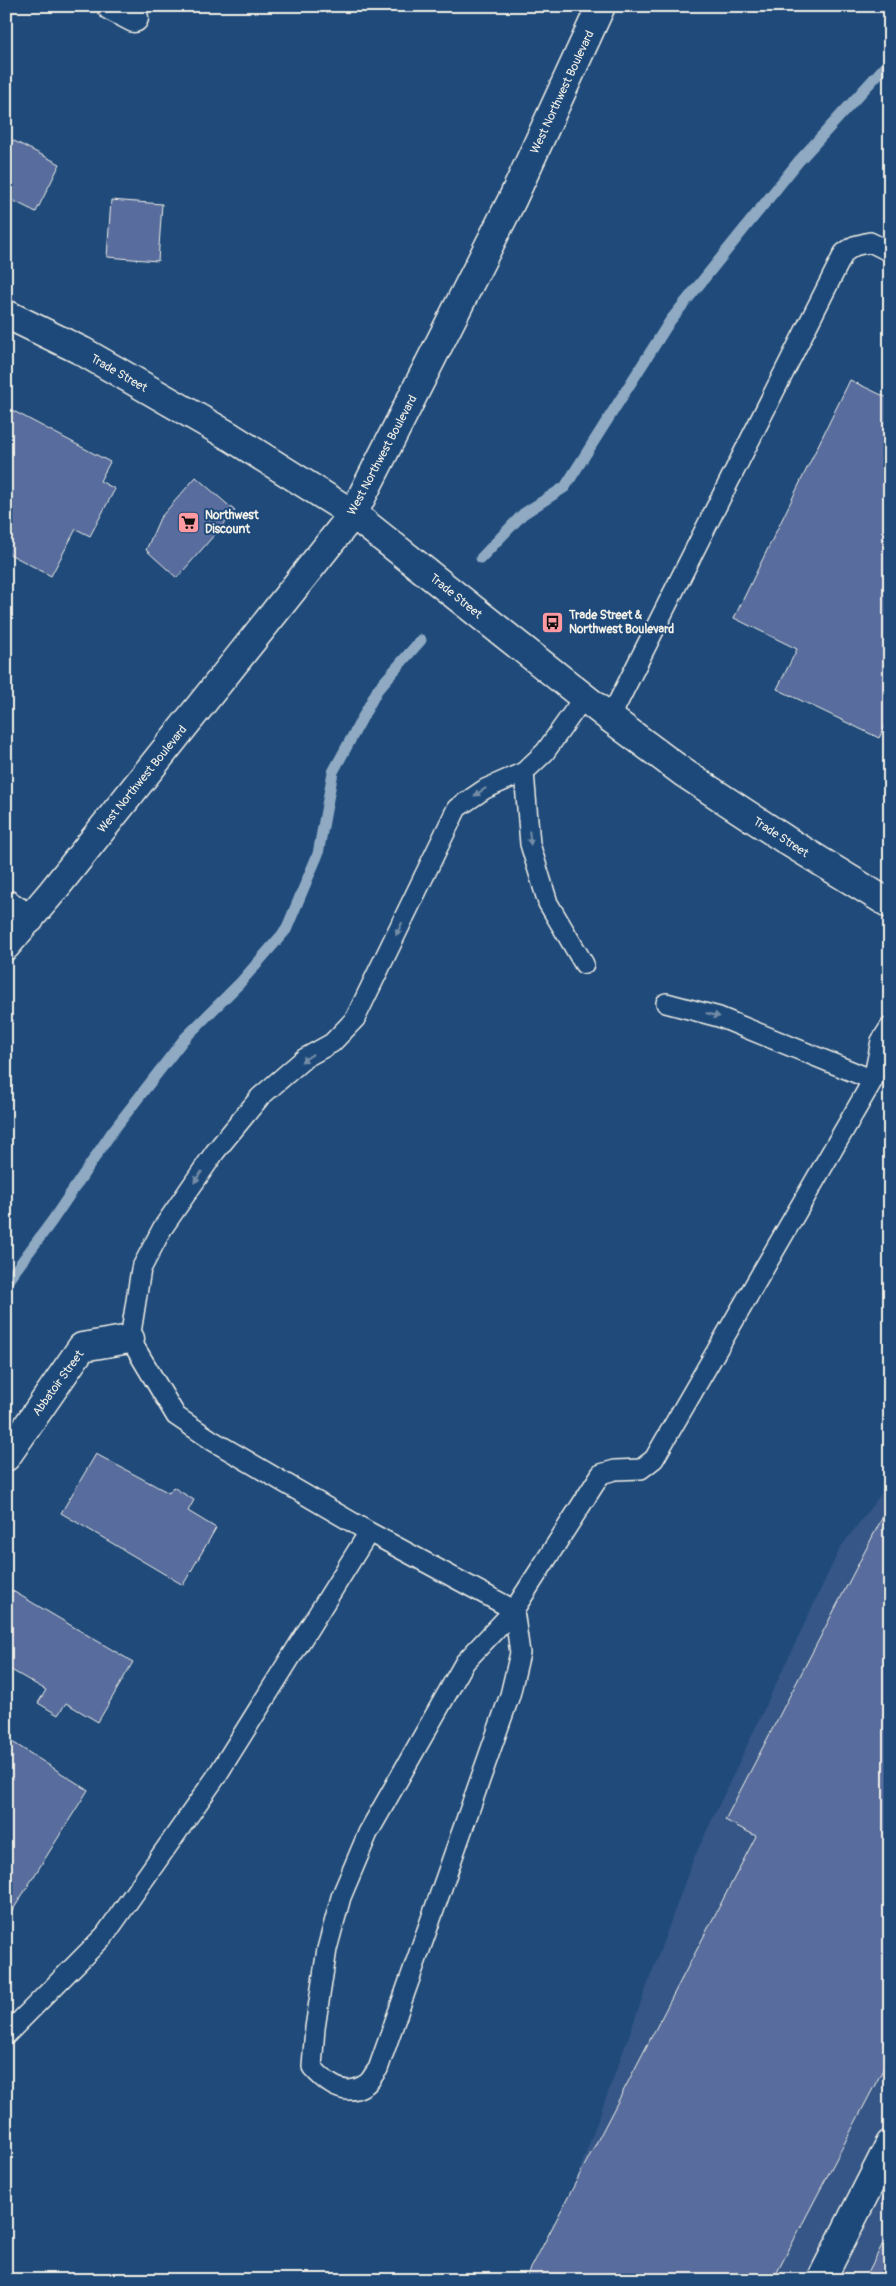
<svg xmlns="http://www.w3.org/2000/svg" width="896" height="2286" font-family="Pangolin,sans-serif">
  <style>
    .built { fill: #345786 }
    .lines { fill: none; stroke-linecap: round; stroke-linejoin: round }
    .stream { stroke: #8faac2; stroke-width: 11 }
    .building { fill: #586d9d; stroke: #f4f1e8 }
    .lane-casing { stroke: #f4f1e8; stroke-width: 22 }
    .street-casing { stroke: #f4f1e8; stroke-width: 31 }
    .secondary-casing { stroke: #f4f1e8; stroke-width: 31 }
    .lane { stroke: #1f4a7a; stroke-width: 19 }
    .street { stroke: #1f4a7a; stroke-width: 28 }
    .secondary { stroke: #1f4a7a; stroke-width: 28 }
    .oneway { fill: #748da6 }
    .labels { text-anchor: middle; stroke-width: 4; stroke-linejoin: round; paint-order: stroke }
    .street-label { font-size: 12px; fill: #f4f1e8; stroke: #1f4a7a }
    .poi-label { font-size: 12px; font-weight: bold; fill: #f4f1e8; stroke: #1f4a7a; text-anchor: start }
  </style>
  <rect width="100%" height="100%" fill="#1f4a7a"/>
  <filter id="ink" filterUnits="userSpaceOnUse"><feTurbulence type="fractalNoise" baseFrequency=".02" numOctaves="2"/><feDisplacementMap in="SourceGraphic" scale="10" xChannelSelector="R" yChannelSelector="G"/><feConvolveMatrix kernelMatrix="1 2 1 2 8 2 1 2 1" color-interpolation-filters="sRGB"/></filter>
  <g filter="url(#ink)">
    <!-- built -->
    <path class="built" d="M890,1482V2280H569L570,2196L693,1860L840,1548Z"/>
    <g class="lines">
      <!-- stream -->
      <path class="stream" d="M481,558L523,514L565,487L670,321L798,162L890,61
        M6,1283L52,1221L112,1132L184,1039L240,983L286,930L318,854L333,772L378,689L421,640"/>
    </g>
    <!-- building -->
    <path class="building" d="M6,137L60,164L36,212L6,197Z
      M111,200L162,204L158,261L107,257Z
      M850,380L890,399V717L879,738L777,689L797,649L734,618Z
      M6,407L110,462L100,481L115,489L90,536L76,529L51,576L6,552Z
      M196,477L235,511L177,578L146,550L160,518Z
      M96,1454L169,1493L173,1487L194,1500L188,1511L216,1528L183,1585L61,1513Z
      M890,1503V2056L773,2280H534L527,2276L756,1836L725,1820Z
      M11,1590L133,1662L98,1722L66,1703L58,1715L38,1703L46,1690L6,1667V1598Z
      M6,1738L88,1790L6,1921Z
      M890,2186V2207L882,2202Z
      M890,2230V2280H864Z"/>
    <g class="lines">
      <defs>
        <path id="lane" d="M610,718L844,253L854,246L870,242L890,252
          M524,772L530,844L548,903L584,964
          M666,1003L719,1017L873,1080
          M369,1532L514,1610L601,1474L615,1470L641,1469L654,1459L873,1080L881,1041L890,1027
          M514,1610L520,1653L510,1695L378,2069C374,2073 371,2081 366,2084C345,2099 326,2083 312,2067L315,2028L327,1949L341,1897L368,1833L465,1662Z
          M6,2035L105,1935L216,1777L369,1532L213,1441L176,1416L130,1339L141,1269L162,1229L215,1152L260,1097L305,1058L332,1043L355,1019L457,808L485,789L524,772L545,752L584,697"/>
        <path id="street" d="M111,6L134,18
          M6,904L30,919
          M6,1457L82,1347L130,1339
          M821,2280L890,2144"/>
        <path id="secondary" d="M6,314L82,351L231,437L353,514L610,718L684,773L789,842L890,904
          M6,946L52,892L353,514L512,200L601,6"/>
      </defs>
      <!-- lane casing -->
      <use href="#lane" class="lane-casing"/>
      <!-- street casing -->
      <use href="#street" class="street-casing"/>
      <!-- secondary casing -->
      <use href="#secondary" class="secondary-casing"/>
      <!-- lane -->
      <use href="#lane" class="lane"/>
      <!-- street -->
      <use href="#street" class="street"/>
      <!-- secondary -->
      <use href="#secondary" class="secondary"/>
    </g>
    <!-- one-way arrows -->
    <defs><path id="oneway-solid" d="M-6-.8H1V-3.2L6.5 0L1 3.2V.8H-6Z" transform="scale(1.25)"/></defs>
    <g class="oneway">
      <use href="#oneway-solid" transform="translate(480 792) rotate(147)"/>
      <use href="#oneway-solid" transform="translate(530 838) rotate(84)"/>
      <use href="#oneway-solid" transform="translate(399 929) rotate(116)"/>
      <use href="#oneway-solid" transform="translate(713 1015) rotate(15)"/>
      <use href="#oneway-solid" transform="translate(307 1058) rotate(146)"/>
      <use href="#oneway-solid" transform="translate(198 1177) rotate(125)"/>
    </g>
  </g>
  <!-- icons -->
  <defs>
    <symbol id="supermarket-square" viewBox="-11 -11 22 22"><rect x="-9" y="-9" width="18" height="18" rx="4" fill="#ff9aa2" stroke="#1f4a7a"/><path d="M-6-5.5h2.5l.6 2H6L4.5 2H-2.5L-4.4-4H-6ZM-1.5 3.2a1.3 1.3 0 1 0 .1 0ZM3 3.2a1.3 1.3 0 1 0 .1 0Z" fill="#111"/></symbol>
    <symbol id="bus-square" viewBox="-11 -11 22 22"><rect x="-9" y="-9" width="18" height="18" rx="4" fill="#ff9aa2" stroke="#1f4a7a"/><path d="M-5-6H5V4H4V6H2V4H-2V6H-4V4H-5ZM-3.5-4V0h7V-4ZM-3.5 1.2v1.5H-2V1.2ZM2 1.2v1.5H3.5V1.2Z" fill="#111"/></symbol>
  </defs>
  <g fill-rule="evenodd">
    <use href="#supermarket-square" x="176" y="510" width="25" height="25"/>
    <use href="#bus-square" x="540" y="610" width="25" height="25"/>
  </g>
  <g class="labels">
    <!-- street labels -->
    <g class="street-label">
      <text transform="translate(562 92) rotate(-65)" y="4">West Northwest Boulevard</text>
      <text transform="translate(119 373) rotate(30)" y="4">Trade Street</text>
      <text transform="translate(382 455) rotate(-62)" y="4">West Northwest Boulevard</text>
      <text transform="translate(456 596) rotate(39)" y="4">Trade Street</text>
      <text transform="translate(142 779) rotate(-51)" y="4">West Northwest Boulevard</text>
      <text transform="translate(781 837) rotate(33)" y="4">Trade Street</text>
      <text transform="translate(58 1383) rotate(-54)" y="4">Abbatoir Street</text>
    </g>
    <!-- poi labels -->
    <g class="poi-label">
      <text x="205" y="519">Northwest<tspan x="205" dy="14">Discount</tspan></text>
      <text x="569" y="619">Trade Street &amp;<tspan x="569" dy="14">Northwest Boulevard</tspan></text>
    </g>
  </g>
  <!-- margin -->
  <rect width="896" height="2286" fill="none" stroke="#1f4a7a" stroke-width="25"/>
  <rect x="12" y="12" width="871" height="2261" fill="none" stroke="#f4f1e8" stroke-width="2" filter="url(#ink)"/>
</svg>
